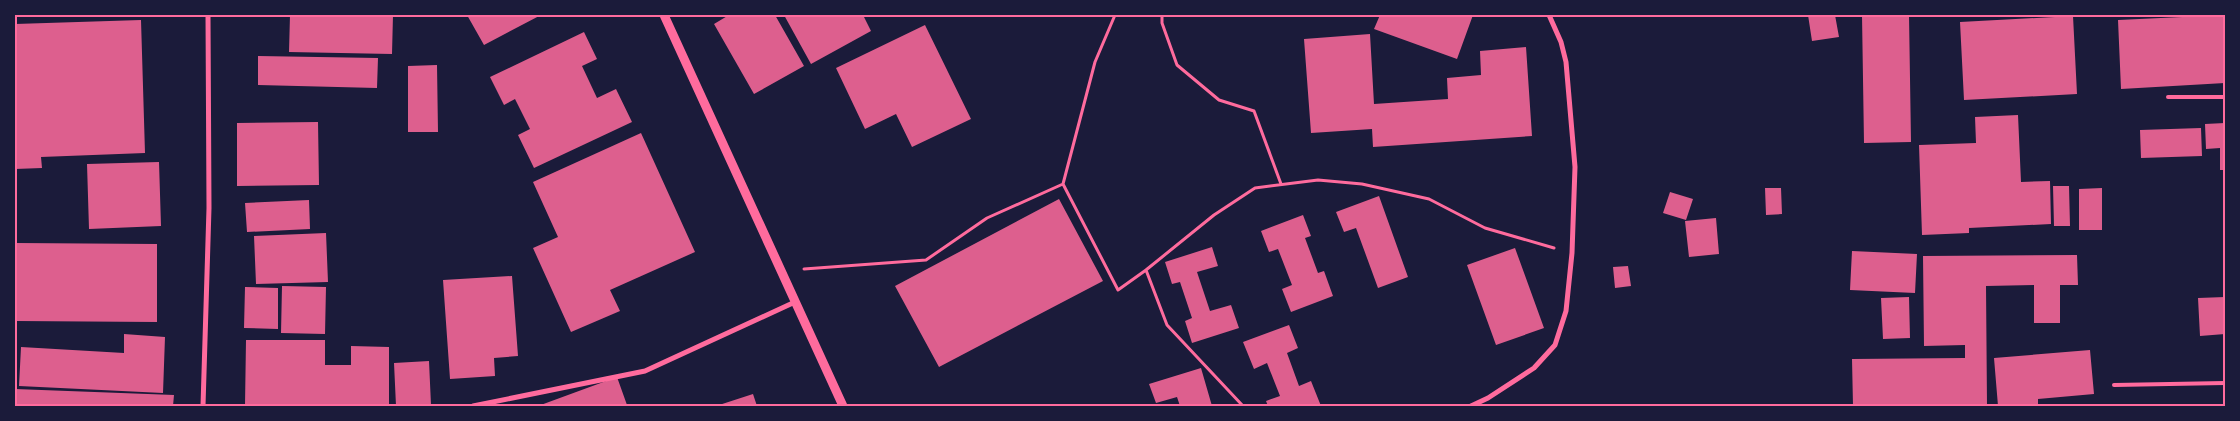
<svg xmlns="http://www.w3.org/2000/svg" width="2240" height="421" font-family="Mulish,sans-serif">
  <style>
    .building { fill: #dd5f8e }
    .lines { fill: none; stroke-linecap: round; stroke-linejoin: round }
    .path { stroke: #ff6b9d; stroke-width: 3 }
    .service { stroke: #ff6b9d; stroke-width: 4 }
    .minor { stroke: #ff6b9d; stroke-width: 5 }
    .tertiary { stroke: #ff6b9d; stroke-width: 9 }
    .neatline { fill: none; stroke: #ff6b9d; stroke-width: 2 }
  </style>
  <rect width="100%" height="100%" fill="#1b1b3a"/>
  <!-- building -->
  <path class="building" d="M290,15H393L392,54L289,52Z
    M467,15H541L484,45Z
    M729,15H775L804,66L754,94L714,24Z
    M784,15H863L871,31L811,64Z
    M1380,15H1473L1457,59L1374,29Z
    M1808,15H1835L1839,37L1812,41Z
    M1862,15H1909L1911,142L1864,143Z
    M2225,15V83L2121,89L2118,20Z
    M2073,16L2077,94L1964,100L1960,22Z
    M141,20L145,153L41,157L42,168L15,169V24Z
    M925,25L971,119L912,147L896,114L865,129L836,68Z
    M584,32L597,59L582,66L597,98L616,89L632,122L534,168L518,135L530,129L515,99L504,105L490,77Z
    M1370,34L1374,104L1448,99L1447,78L1481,75L1480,51L1526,47L1532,136L1373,147L1372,129L1311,133L1304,39Z
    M258,56L378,58L377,88L258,85Z
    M437,65L438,132H408V66Z
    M2018,115L2021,182L2050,181L2051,224L1969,228V233L1922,235L1919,145L1976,143L1975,117Z
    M318,122L319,185L237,186V123Z
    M2225,123V170H2220V148L2206,149L2205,124Z
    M2201,128L2202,156L2141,158L2140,130Z
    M641,133L695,252L610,290L620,311L571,332L533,248L558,237L533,182Z
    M159,162L161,226L89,229L87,164Z
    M2053,186H2069L2070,226H2054Z
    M1765,188H1781L1782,214L1766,215Z
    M2102,188V230H2079V189Z
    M1670,192L1693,199L1686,220L1663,213Z
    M1379,196L1408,277L1378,288L1356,228L1344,232L1336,212Z
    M1059,199L1103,281L939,367L895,286Z
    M309,200L310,229L247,232L245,203Z
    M1303,215L1311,236L1305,238L1318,273L1324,271L1333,296L1291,312L1282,289L1292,285L1278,249L1269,252L1261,231Z
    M1716,218L1719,254L1689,257L1685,221Z
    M326,233L328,282L256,284L254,236Z
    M16,243L157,244V322L16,321Z
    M1212,247L1218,266L1197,272L1210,311L1231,305L1239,328L1192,343L1185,321L1192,318L1180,282L1172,284L1165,262Z
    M1515,248L1544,328L1496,345L1467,265Z
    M1852,251L1917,254L1915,293L1850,290Z
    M2077,255L2078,285H2060V323H2034V285L1986,286L1987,405L1853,406L1852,359L1965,358V345L1924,346L1923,256Z
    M1628,266L1631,286L1615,288L1613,267Z
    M512,276L518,356L494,358L495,376L450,379L443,280Z
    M282,286L326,287L325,334L281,333Z
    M245,287L278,288V329L244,328Z
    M1909,297L1910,338L1883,339L1881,298Z
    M2225,297V334L2200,336L2198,298Z
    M1289,325L1298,348L1287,353L1299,386L1311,381L1321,406H1268L1266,401L1280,396L1267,363L1254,369L1243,342Z
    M124,334L165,337L163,393L19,386L21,347L124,353Z
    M246,340H325V365H351V346L389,347V406L245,405Z
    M2090,350L2094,394L2038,399V406H1998L1994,358Z
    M429,361L431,405L396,406L394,363Z
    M1201,368L1212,406H1180L1177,397L1156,403L1149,384Z
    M617,377L627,405L538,406Z
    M15,389L174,395L173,406H15Z
    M753,394L757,406H716Z"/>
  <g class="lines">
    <!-- path -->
    <path class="path" d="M1162,15V23L1177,65L1219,100L1254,111L1281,184
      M1063,184L1095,62L1115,15
      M804,269L926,260L987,218L1063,184L1118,290L1146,270L1167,325L1243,406
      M1146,270L1214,215L1255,188L1318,180L1362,184L1429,199L1485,228L1554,248"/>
    <!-- service -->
    <path class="service" d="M2168,97H2225
      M2114,385L2225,383"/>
    <!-- minor -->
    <path class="minor" d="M203,406L209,208L208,15
      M473,406L645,371L795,302
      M1471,406L1488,398L1534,368L1555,345L1566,311L1572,253L1575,167L1566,62L1561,42L1549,15"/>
    <!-- tertiary -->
    <path class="tertiary" d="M664,15L843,406"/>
  </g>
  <!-- border -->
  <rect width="2240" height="421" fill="none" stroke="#1b1b3a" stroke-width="32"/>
  <rect x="16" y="16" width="2208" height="389" class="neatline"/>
</svg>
